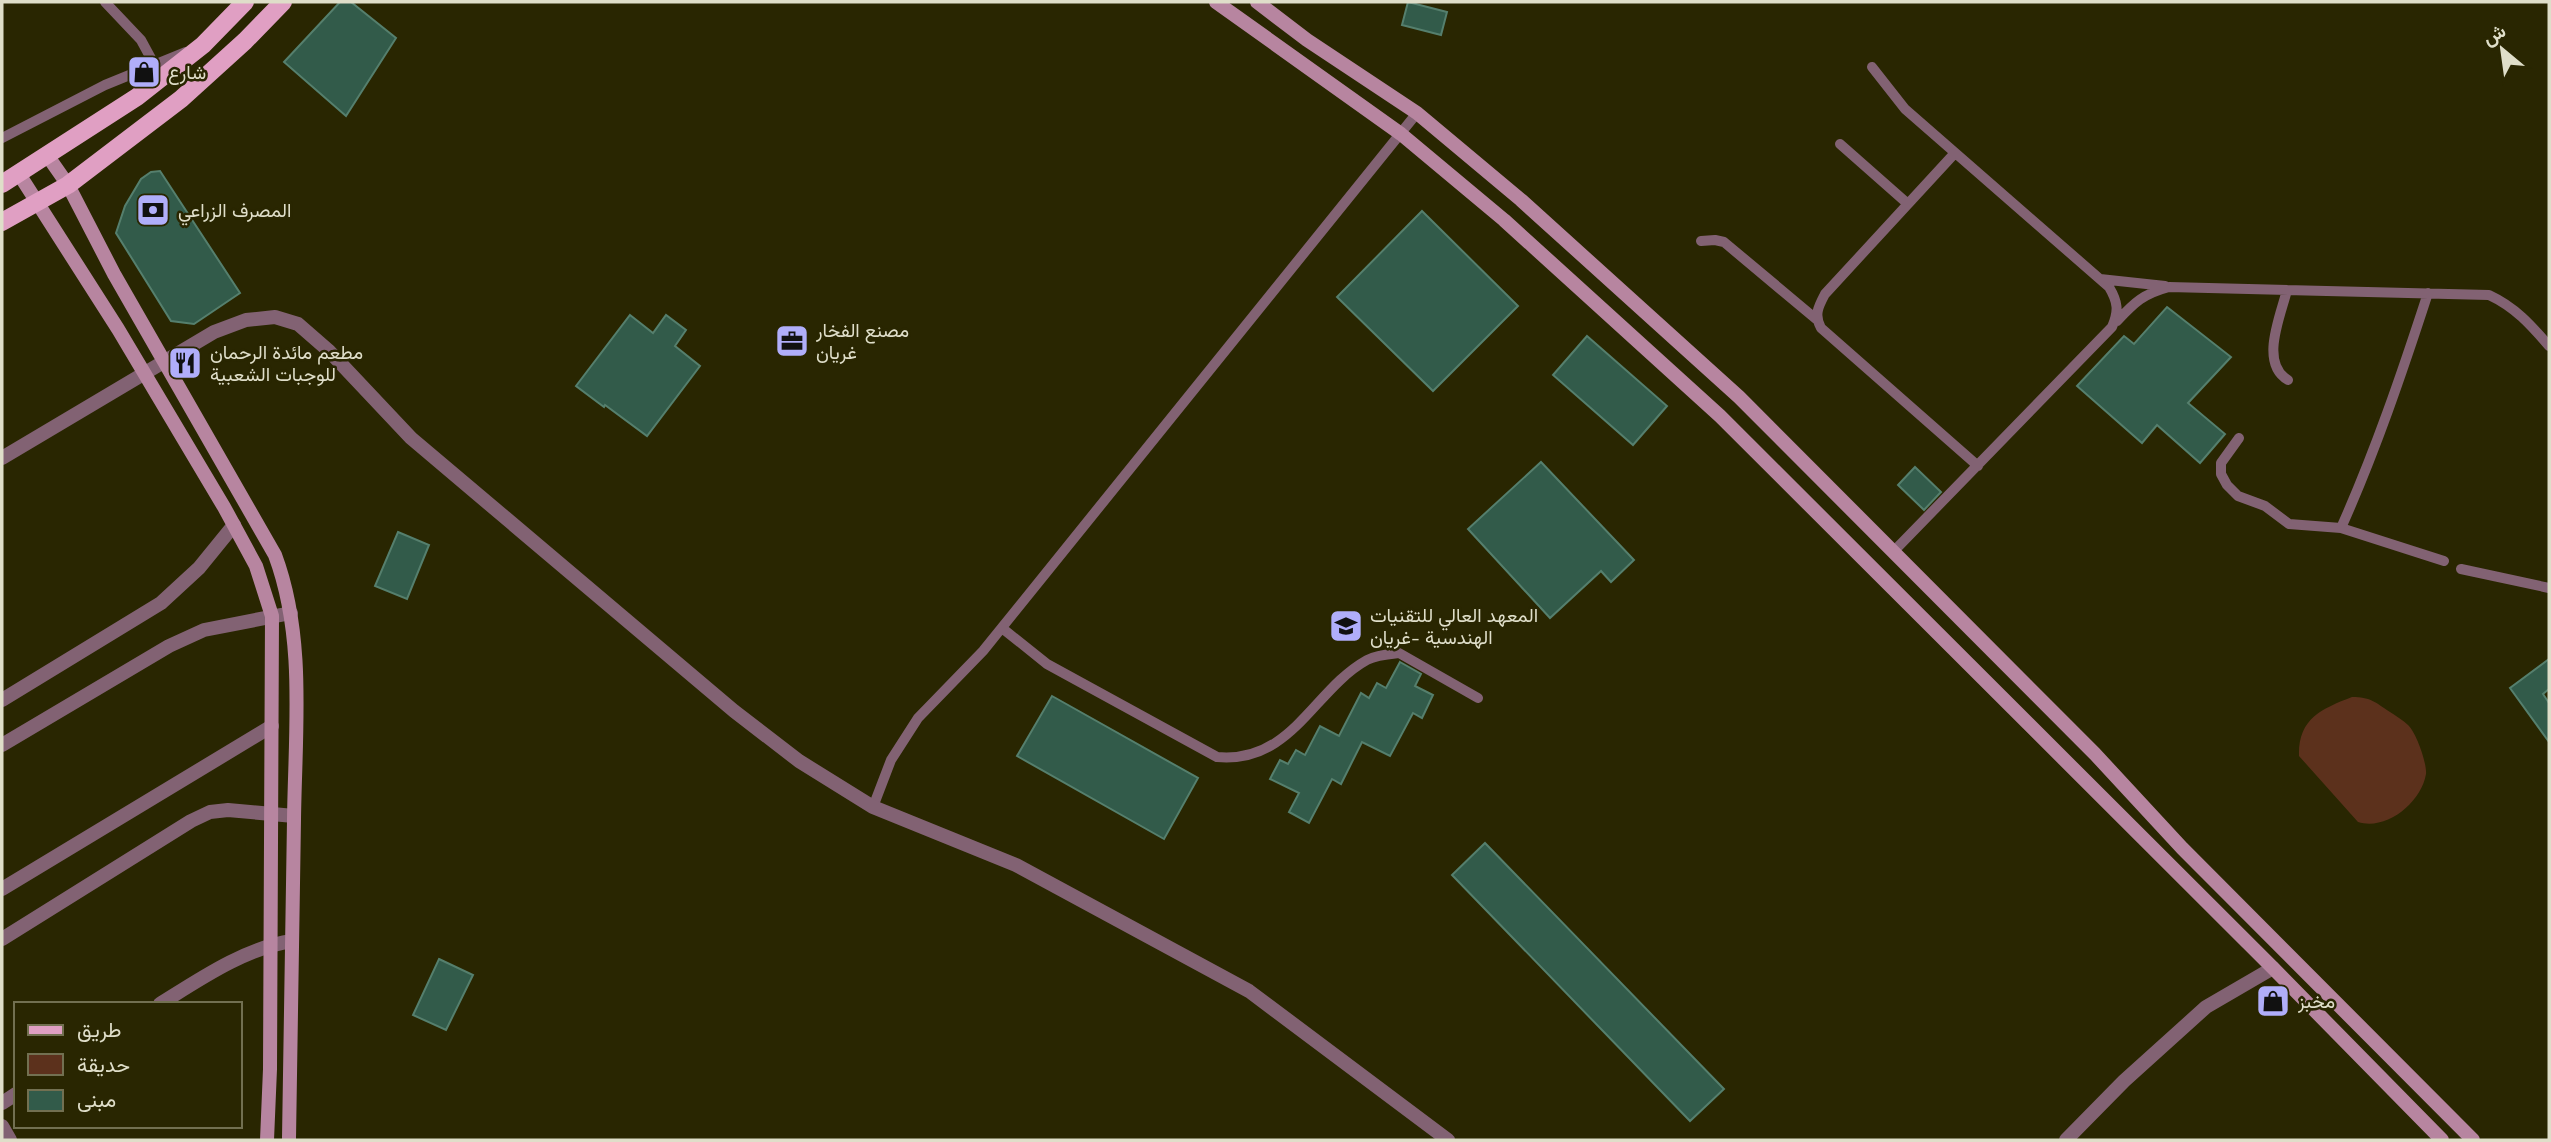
<svg xmlns="http://www.w3.org/2000/svg" width="2551" height="1142" font-family="Georgia,Vazirmatn,serif">
  <style>
    .green { fill: #5c311c }
    .building { fill: #325b4a; stroke: #557f6d; stroke-width: 2 }
    .lines { fill: none; stroke-linecap: round; stroke-linejoin: round }
    .service { stroke: #826273; stroke-width: 10 }
    .minor { stroke: #826273; stroke-width: 14 }
    .secondary { stroke: #b785a0; stroke-width: 14 }
    .primary { stroke: #e09fc3; stroke-width: 18 }
    .labels { text-anchor: middle; stroke-width: 5; stroke-linejoin: round; paint-order: stroke }
    .poi-label { font-size: 19px; fill: #dfdec9; stroke: #292601; text-anchor: start }
  </style>
  <rect width="100%" height="100%" fill="#292601"/>
  <!-- green -->
  <path class="green" d="M2352,697C2370,697 2375,702 2390,712C2396,716 2403,720 2408,725C2416,732 2427,763 2426,774C2421,803 2386,831 2358,822L2299,756C2298,719 2321,709 2352,697Z"/>
  <!-- building -->
  <path class="building" d="M340,2H351L396,38L346,116L284,62Z
    M1408,2L1447,12L1441,35L1402,25Z
    M160,171L240,293L194,324L171,321L116,233L125,206L141,179L151,172Z
    M1422,211L1518,306L1433,391L1337,297Z
    M2167,307L2231,357L2188,403L2225,434L2200,463L2157,425L2142,443L2077,386L2124,336L2134,344Z
    M630,315L653,333L666,315L686,330L675,346L700,366L647,436L605,405L604,407L576,386Z
    M1587,336L1667,406L1633,445L1553,375Z
    M1541,462L1634,560L1611,582L1601,571L1550,618L1468,529Z
    M1915,467L1941,492L1924,510L1898,485Z
    M398,532L429,545L407,599L375,586Z
    M2549,659V689L2543,694L2549,703V742L2510,688Z
    M1400,662L1421,674L1415,686L1433,695L1422,718L1413,713L1390,756L1362,742L1341,784L1332,779L1309,823L1289,812L1299,793L1270,779L1280,760L1288,764L1296,750L1305,755L1320,726L1339,736L1361,693L1369,698L1377,683L1386,688Z
    M1052,696L1198,778L1164,839L1017,756Z
    M1485,843L1724,1089L1690,1121L1452,875Z
    M439,959L473,975L446,1030L413,1015Z"/>
  <g class="lines">
    <!-- service -->
    <path class="service" d="M105,2L141,40L154,64
      M1872,67L1905,109L2109,287C2118,302 2119,311 2112,327L1893,552
      M2,138L105,85L186,52
      M1840,144L1908,204
      M1954,154L1825,294C1818,307 1814,315 1821,328L1978,466
      M1701,241L1715,240L1724,242L1816,319
      M2100,279L2165,286
      M2287,290C2281,315 2259,363 2288,380
      M2117,321C2135,302 2143,294 2169,287L2489,295C2515,307 2531,325 2549,346
      M2239,438L2221,463V474L2227,485L2238,496L2265,506L2289,524L2341,528L2444,561
      M2341,528C2375,452 2402,373 2428,293
      M2461,569L2549,588
      M1002,628L1047,664L1217,757C1292,764 1313,690 1367,660C1376,655 1389,654 1399,653L1478,698
      M873,807L891,760L918,718L983,651L1417,113"/>
    <!-- minor -->
    <path class="minor" d="M2,458L214,332L246,320L275,317L298,324L329,351L411,438L734,711L799,761L873,807L1016,865L1249,991L1448,1140
      M2,700L161,603L199,568L234,525
      M2,745L169,646L204,630L291,613
      M2,889L272,726
      M2,939L191,821L210,812L228,810L294,816
      M160,1004C200,979 245,948 292,941
      M2,1103L16,1094
      M2,1126L10,1140
      M2066,1140L2124,1081L2206,1007L2273,968"/>
    <!-- secondary -->
    <path class="secondary" d="M1216,2L1401,134L1504,220L1720,416L2273,968L2442,1140
      M1257,2L1307,40L1417,113L1521,200L1739,397L2095,754L2182,848L2473,1140
      M47,155L68,185L114,274L275,555C306,638 295,732 294,820C292,926 290,1033 289,1140
      M19,174L118,329L224,507L256,566L272,616L270,1069L267,1140"/>
    <!-- primary -->
    <path class="primary" d="M2,184L137,97L203,45L245,2
      M2,222L68,185L181,99L245,41L283,2"/>
  </g>
  <!-- icons -->
  <defs>
    <symbol id="shop-square" viewBox="-11 -11 22 22"><rect x="-9" y="-9" width="18" height="18" rx="4" fill="#b0aefa" stroke="#292601"/><path d="M-5-2.5h2.3a2.7 3.5 0 0 1 5.4 0H5L5.5 6h-11ZM-1.5-2.5h3a1.5 2.3 0 0 0-3 0Z" fill="#111"/></symbol>
    <symbol id="bank-square" viewBox="-11 -11 22 22"><rect x="-9" y="-9" width="18" height="18" rx="4" fill="#b0aefa" stroke="#292601"/><path d="M-6-4H6V4H-6ZM0-2.3a2.3 2.3 0 1 0 0 4.6a2.3 2.3 0 1 0 0-4.6Z" fill="#111"/></symbol>
    <symbol id="office-square" viewBox="-11 -11 22 22"><rect x="-9" y="-9" width="18" height="18" rx="4" fill="#b0aefa" stroke="#292601"/><path d="M-6-3h4V-5.5h4V-3h4V5H-6ZM-1-4.5V-3h2v-1.5ZM-6 0V1H6V0Z" fill="#111"/></symbol>
    <symbol id="restaurant-square" viewBox="-11 -11 22 22"><rect x="-9" y="-9" width="18" height="18" rx="4" fill="#b0aefa" stroke="#292601"/><path d="M-5-6h1v4h1v-4h1v4h1v-4h1v5L-1.5 .5V6h-2V.5L-5-1ZM5-6V6H3V1.5H1.5Q1.5-4 5-6Z" fill="#111"/></symbol>
    <symbol id="university-square" viewBox="-11 -11 22 22"><rect x="-9" y="-9" width="18" height="18" rx="4" fill="#b0aefa" stroke="#292601"/><path d="M0-5L7-2L0 1L-7-2ZM-4 1L0 2.5L4 1V4Q0 6-4 4Z" fill="#111"/></symbol>
  </defs>
  <g fill-rule="evenodd">
    <use href="#shop-square" x="125" y="53" width="38" height="38"/>
    <use href="#bank-square" x="134" y="191" width="38" height="38"/>
    <use href="#office-square" x="773" y="322" width="38" height="38"/>
    <use href="#restaurant-square" x="166" y="344" width="38" height="38"/>
    <use href="#university-square" x="1327" y="607" width="38" height="38"/>
    <use href="#shop-square" x="2254" y="982" width="38" height="38"/>
  </g>
  <g class="labels">
    <!-- poi labels -->
    <g class="poi-label">
      <text x="168" y="79">شارع</text>
      <text x="178" y="217">المصرف الزراعي</text>
      <text x="816" y="337">مصنع الفخار<tspan x="816" dy="22">غريان</tspan></text>
      <text x="210" y="359">مطعم مائدة الرحمان<tspan x="210" dy="22">للوجبات الشعبية</tspan></text>
      <text x="1370" y="622">المعهد العالي للتقنيات<tspan x="1370" dy="22">الهندسية -غريان</tspan></text>
      <text x="2298" y="1008">مخبز</text>
    </g>
  </g>
  <!-- border -->
  <rect width="2551" height="1142" fill="none" stroke="#dfdec9" stroke-width="7"/>
  <!-- legend -->
  <rect x="14" y="1002" width="228" height="126" fill="#292601" stroke="#727051" stroke-width="2"/>
  <rect x="28" y="1025" width="35" height="10" fill="#e09fc3" stroke="#727051" stroke-width="2"/>
  <text x="77" y="1037" font-size="21" fill="#dfdec9">طريق</text>
  <rect x="28" y="1054" width="35" height="21" fill="#5c311c" stroke="#727051" stroke-width="2"/>
  <text x="77" y="1072" font-size="21" fill="#dfdec9">حديقة</text>
  <rect x="28" y="1090" width="35" height="21" fill="#325b4a" stroke="#727051" stroke-width="2"/>
  <text x="77" y="1107" font-size="21" fill="#dfdec9">مبنى</text>
  <!-- north arrow -->
  <g transform="translate(2502 49) rotate(331)" stroke="#292601" stroke-width="5" paint-order="stroke">
  <path d="M0-5L12 26L0 18L-12 26Z" fill="#dfdec9"/>
  <text y="-10" font-size="19" font-weight="bold" text-anchor="middle" fill="#dfdec9">ش</text>
  </g>
</svg>
